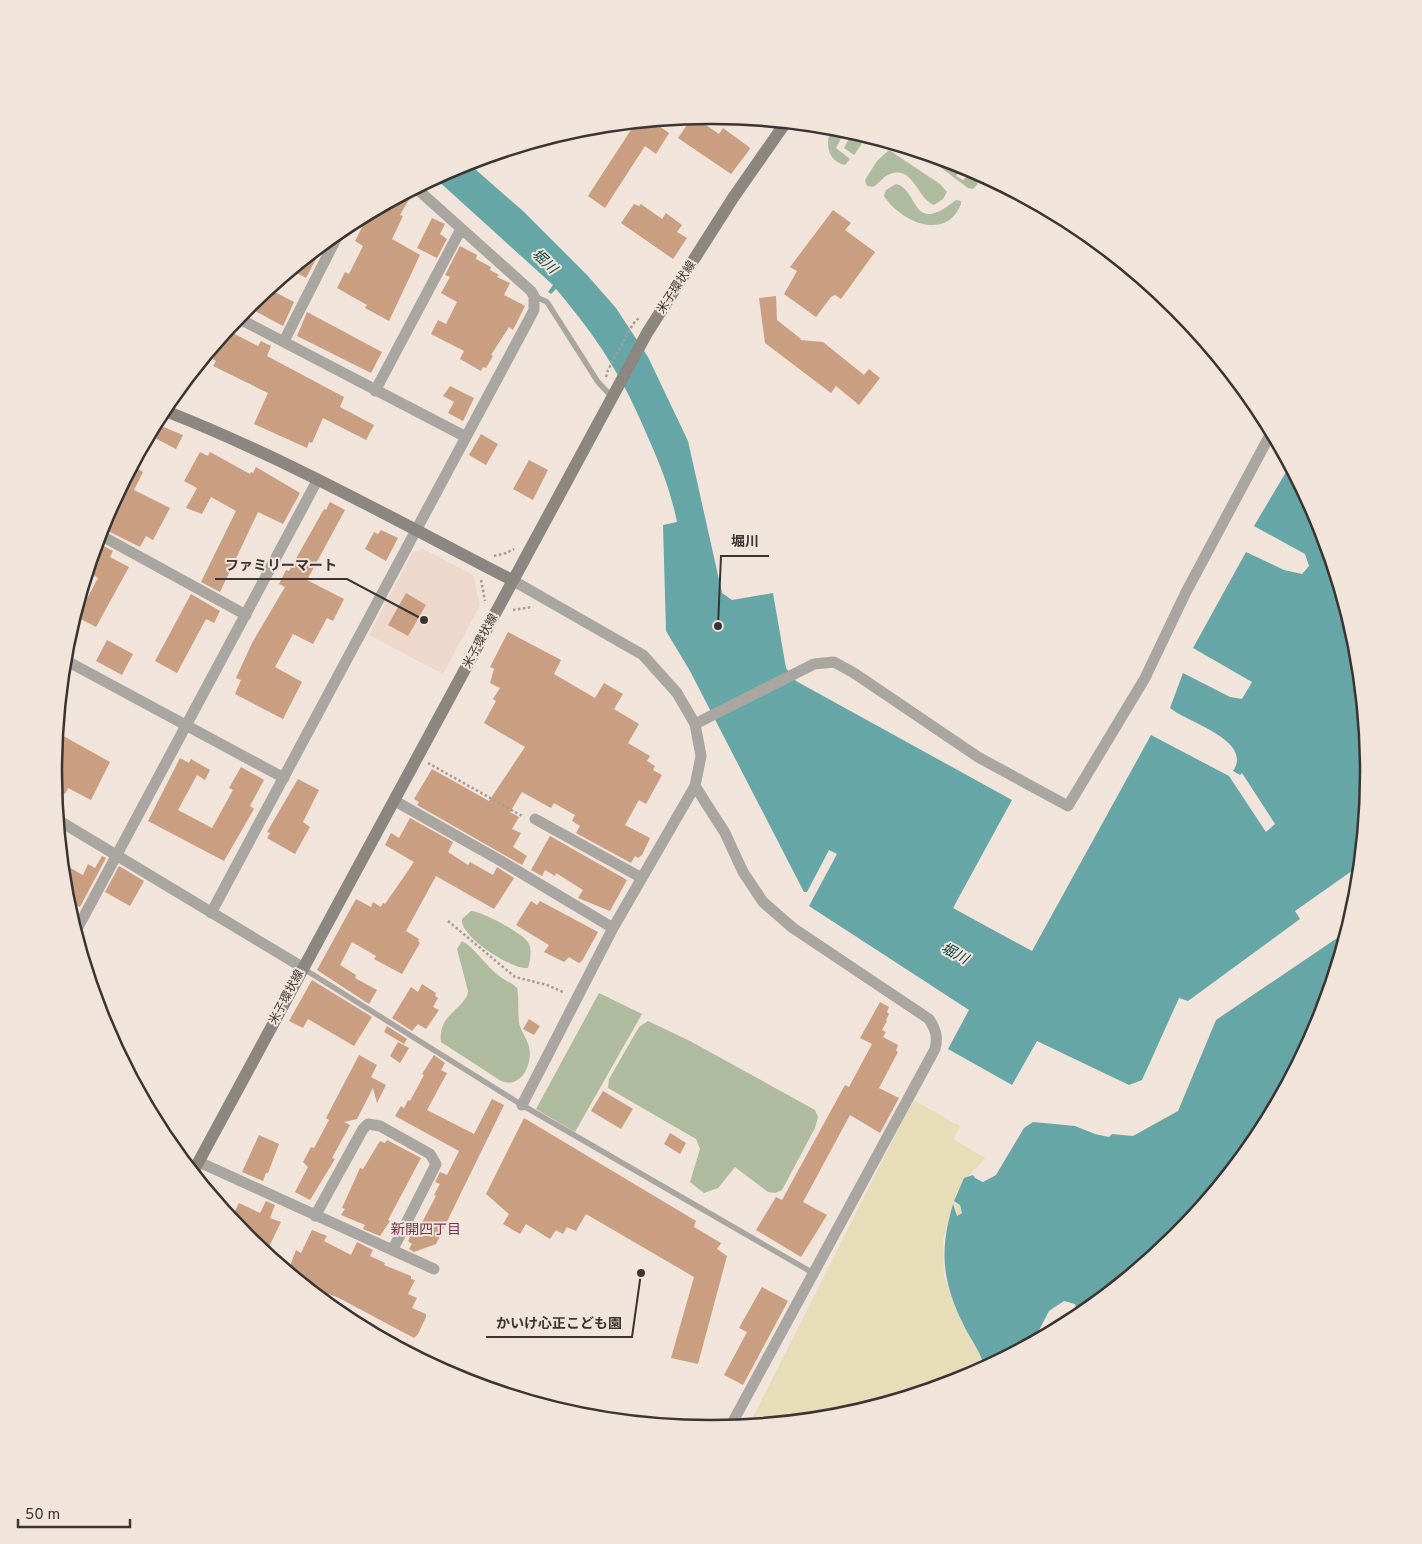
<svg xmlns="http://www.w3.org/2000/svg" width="1422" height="1544" font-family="Overpass,'Noto Sans JP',sans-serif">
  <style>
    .commercial { fill: #eed7cb }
    .green { fill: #aebb9f }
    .sand { fill: #e7ddb8 }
    .water { fill: #67a6a7 }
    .pier { fill: #f0e4db }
    .building { fill: #c99e81 }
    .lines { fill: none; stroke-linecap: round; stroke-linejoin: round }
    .path { stroke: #a59c96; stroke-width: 2.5; stroke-dasharray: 2.5 2.5; stroke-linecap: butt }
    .lane { stroke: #a9a6a1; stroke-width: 5.5 }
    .street { stroke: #a9a6a1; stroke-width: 11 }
    .secondary { stroke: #8b8780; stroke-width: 12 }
    .labels { text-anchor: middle; stroke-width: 4; stroke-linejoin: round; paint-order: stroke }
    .street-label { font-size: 12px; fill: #3a3532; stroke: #f0e4db }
    .water-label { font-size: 14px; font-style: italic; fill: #034243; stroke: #f0e4db }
    .neighbourhood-label { font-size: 14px; fill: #753456; stroke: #f0e4db }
    .rim { fill: none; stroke: #3a3532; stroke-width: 2.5 }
    .leader { fill: none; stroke: #3a3532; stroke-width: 2 }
    .callout-dot { fill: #3a3532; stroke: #f0e4db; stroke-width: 2 }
    .callout-label { font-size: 14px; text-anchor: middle; font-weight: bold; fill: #3a3532; stroke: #f0e4db; stroke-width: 4; stroke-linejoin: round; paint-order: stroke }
  </style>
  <rect width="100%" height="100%" fill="#f0e4db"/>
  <!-- commercial -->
  <path class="commercial" d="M423,549L473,575L480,605L443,674L369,635L413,552Z"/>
  <!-- green -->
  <path class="green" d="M832,127L846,129L836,148L850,159L845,165C826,161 825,141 832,127Z
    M853,131L867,136L854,155L844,148Z
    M889,150L940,184L947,192L943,199L934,205C917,199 913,163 888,175C883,177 878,184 873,187L867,186L865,180L877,161Z
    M920,152L958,163L961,168L956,176L963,180L971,173L978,178L977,185L973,189L968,188Z
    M896,184C920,190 910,237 956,200L961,201V204C946,242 901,222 884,196L886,190Z
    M471,911C481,911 525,934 529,944C532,950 530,962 528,968C512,970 459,936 462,919Z
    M462,941C476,949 485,965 498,975C503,980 513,983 517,988C519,992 518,1016 519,1023C521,1032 527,1038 529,1047C533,1064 521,1089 501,1081L441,1042C438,1017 457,1013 467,996L468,991L457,949Z
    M599,993L642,1014L575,1132L536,1109Z
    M648,1021L690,1041L815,1110L818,1117L815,1128L782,1190L775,1193L768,1192L735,1167L718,1188L704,1193L690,1182L700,1149L696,1139L608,1088L609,1079L639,1027Z"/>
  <!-- sand -->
  <path class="sand" d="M913,1100L960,1126L953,1139L985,1158C973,1174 959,1180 954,1201L960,1205L962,1213L957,1216L953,1205L943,1239L944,1277L963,1326L979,1354L984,1368L962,1379L839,1417L749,1425Z"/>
  <!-- water -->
  <path class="water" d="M467,162L523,211L587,275L616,308L648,357L688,441L722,593L732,600L773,593L786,668L796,681L1012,800L953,908L1032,951L1151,735L1229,776L1266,832L1275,824L1242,773L1240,775L1233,771C1254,740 1186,722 1170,708L1183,673L1230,697L1242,699L1252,682L1193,648L1246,552L1284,570L1302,574L1309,566L1305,554L1254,526L1289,467L1318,521L1356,644L1368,772L1359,866L1295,911L1300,919L1188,1001L1179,998L1142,1080L1129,1085L1037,1041L1012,1085L948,1049L969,1010L809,906L837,854L829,850L807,892H804L690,671L666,631L663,525L677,522C671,493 662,469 650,442C624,379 600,341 556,289L551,294L548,292L553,285L435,178Z
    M1346,932L1318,1024L1257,1137L1176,1237L1078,1317L1077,1308L1068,1302L1055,1307L1035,1341L984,1367C981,1352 971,1340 964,1326C942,1281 939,1252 953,1204L957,1216L962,1213L960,1205L954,1201L964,1178L973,1175L975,1178L983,1182L996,1175L1024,1128L1033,1122L1075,1126L1095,1134L1109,1137L1112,1134L1133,1136L1178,1111L1216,1020Z"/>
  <!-- pier -->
  <path class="pier" d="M1064,1301L1075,1304L1079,1316L1076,1319L1071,1305L1061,1306L1052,1313L1039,1339L1033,1342L1049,1311Z"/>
  <!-- building -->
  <path class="building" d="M663,119L659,126L669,133L656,154L645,146L605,208L588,196L636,122Z
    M691,119L695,122L697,119L719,134L723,128L749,147L750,149L731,174L678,138Z
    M410,191L412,194L400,215L403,216L392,239L420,255L389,321L365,308L367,305L337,288L345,272L349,274L363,246L355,241L369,214Z
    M634,204L639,206L641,204L662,219L666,213L682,225L677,232L687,238L673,259L621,223Z
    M833,210L851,223L845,230L875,252L841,299L835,295L831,297L816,317L784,294L797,271L790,267Z
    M432,218L445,224L440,234L447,239L437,258L417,248Z
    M325,242L306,278L291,270L304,260Z
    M460,246L477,255L476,259L491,267L490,270L499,275L497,277L510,283L504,295L525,306L513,330L509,327L491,355L493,356L486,368L483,367L481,371L460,359L464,351L431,334L438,320L446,324L457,302L441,293L450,277L445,275Z
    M269,289L294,302L283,326L253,310L261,295Z
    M776,296L777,320L801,339L800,340L823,342L864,375L869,369L880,378L859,405L836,386L831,393L765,343L759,298Z
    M307,312L382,352L371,373L297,336Z
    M227,330L258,346L261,341L271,346L267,356L344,397L340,407L374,425L366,440L323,418L312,443L309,442L307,448L254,424L268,393L213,366L216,361L213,359Z
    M450,386L474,398L463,421L448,413L454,402L443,396Z
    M156,424L183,435L176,449L151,436Z
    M481,434L498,444L486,465L469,455Z
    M200,452L208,456L210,452L250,474L251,472L253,473L256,467L300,493L283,524L258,512L220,592L201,582L236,511L211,497L202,514L186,508L197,488L184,481Z
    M529,460L548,470L533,500L513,489Z
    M133,466L143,472L134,490L170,508L153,540L146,536L140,547L102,528Z
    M330,502L345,510L307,580L344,599L333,621L327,618L313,644L293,634L275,667L302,682L283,719L235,694L241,680L236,678L252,643L285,587L279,584L286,570L289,571L324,509L326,510Z
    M381,530L398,538L386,561L365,549L374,532L378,534Z
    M100,544L113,551L110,557L129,567L96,627L77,617L98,578L88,572Z
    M406,593L426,605L408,636L388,625Z
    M191,594L220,611L214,623L206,619L177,673L155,661Z
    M508,632L561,660L554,674L595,698L604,683L623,694L614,709L639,724L628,743L650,756L647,761L655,766L653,770L662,775L646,804L639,800L625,825L650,838L642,855L638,858L635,856L631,863L576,833L580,826L572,821L575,815L554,803L551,808L522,792L510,812L519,817L512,829L521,833L513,847L527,856L522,865L417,805L419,802L414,799L432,769L489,801L525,747L484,723L496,701L493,699L500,688L490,683L494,669L490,667Z
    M107,640L133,654L122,675L96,661Z
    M58,733L110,762L91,800L68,788L65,794L55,789L60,775L54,771Z
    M180,758L189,763L191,759L210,770L205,780L197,775L178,810L212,828L233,790L229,788L241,767L264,780L250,806L254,809L224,861L148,821Z
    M298,779L319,790L303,822L310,827L295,854L267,838L270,833L267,832Z
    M410,818L453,842L448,852L468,865L470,862L493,875L497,867L514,878L494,909L436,876L406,931L419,939L418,941L420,943L402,974L374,959L376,956L352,942L340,965L356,975L355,978L377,990L369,1004L317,970L356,899L371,907L373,902L381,907L383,903L385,904L414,862L385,845L391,833L399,838Z
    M550,836L627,880L610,911L578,898L583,890L556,873L555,876L545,870L542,876L531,870Z
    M102,856L106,858L80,907L66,900L63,864L83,875L88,864L95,868Z
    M119,866L144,881L130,906L105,892Z
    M531,901L537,905L540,901L598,932L582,961L579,963L569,957L564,962L544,952L549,945L516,925Z
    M312,980L372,1017L354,1046L308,1019L303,1028L289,1021Z
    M422,984L436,993L435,996L438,998L433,1007L439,1010L426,1029L418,1024L412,1031L392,1018L411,987L418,992Z
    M880,1002L889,1007L887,1012L889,1014L886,1020L887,1021L882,1030L886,1032L883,1037L898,1045L896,1051L898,1052L879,1088L899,1098L880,1133L850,1115L803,1202L827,1215L801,1257L756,1230L776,1197L782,1200L845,1085L849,1087L872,1044L860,1038Z
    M529,1019L540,1026L534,1035L523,1029Z
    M387,1026L407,1039L404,1044L384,1032Z
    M398,1042L409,1048L400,1063L390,1056Z
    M359,1055L377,1065L371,1077L386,1085L377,1103L373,1088L357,1119L344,1122L350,1125L332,1158L335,1159L310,1200L295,1192L308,1167L303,1162L311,1147L314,1148L329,1120L326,1118Z
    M434,1055L445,1063L441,1070L447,1073L427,1110L474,1134L492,1099L504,1105L436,1244L414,1252L409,1249L412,1244L408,1241L416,1224L420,1226L436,1196L434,1195L440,1184L435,1182L440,1172L447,1175L459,1151L395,1116L401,1106L404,1108L408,1100L410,1101L424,1075L422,1074Z
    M603,1091L633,1109L621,1129L591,1111Z
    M524,1118L696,1221L694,1227L721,1243L717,1249L727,1256L698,1364L671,1358L694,1277L586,1214L576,1231L567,1227L563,1234L556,1230L550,1239L526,1224L520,1234L503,1224L509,1214L486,1194Z
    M670,1133L686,1143L680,1154L664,1144Z
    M259,1135L279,1144L268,1173H266L263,1181L242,1172Z
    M387,1140L421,1158L388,1220L390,1221L380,1236L363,1229L365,1225L341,1215L345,1209L342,1208L360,1168L363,1169L380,1141L385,1143Z
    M266,1201L275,1205L270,1218L281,1222L266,1253L246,1237L231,1219L239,1203L260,1213Z
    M312,1230L327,1236L324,1241L351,1255L357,1242L373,1250L370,1256L385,1263L384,1265L411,1276V1279L415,1280L408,1294L417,1298L412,1308L426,1314V1317L418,1334L414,1338L337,1297L308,1287L288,1271L296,1250L301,1253Z
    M762,1287L788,1301L743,1385L724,1375L747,1332L739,1328Z"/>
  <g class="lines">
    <!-- path -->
    <path class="path" d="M606,377L608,370L633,324L640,317
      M494,556L506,553L514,549
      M481,580L485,601
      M513,610L532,607
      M428,763L524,817
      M448,921L515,977L547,985L565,993"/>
    <!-- lane -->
    <path class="lane" d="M534,296L547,302L598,382L613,398
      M304,969L522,1105L813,1273"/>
    <!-- street -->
    <path class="street" d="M238,318L466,437
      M284,341L340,231
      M375,391L461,229
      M100,535L246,615
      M512,580L643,655L677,693L695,724L701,756L695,786L613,928L522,1105
      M65,660L284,778
      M695,724L814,664L834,662L854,673L978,757L1068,806L1145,678L1186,592L1271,433
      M695,786L725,833L743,872L763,902L793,928L929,1019C936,1030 938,1037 935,1049L730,1427
      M395,801L501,861L613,928
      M535,819L642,878
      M58,820L302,967
      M211,913L534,310V296L531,291L416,188
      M76,931L318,479
      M199,1162L434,1269
      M315,1216L363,1129L368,1124L380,1126L430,1154L436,1164L393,1249"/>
    <!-- secondary -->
    <path class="secondary" d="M163,410C284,457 397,521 512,580
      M193,1172L647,333L733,198L786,122"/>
  </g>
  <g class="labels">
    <!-- street labels -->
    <g class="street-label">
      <text transform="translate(676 287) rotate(-57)" y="4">米子環状線</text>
      <text transform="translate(480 641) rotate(-62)" y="4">米子環状線</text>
      <text transform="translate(286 997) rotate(-62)" y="4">米子環状線</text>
    </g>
    <!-- water labels -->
    <g class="water-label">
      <text transform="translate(545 261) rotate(43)" y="5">堀川</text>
      <text transform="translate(955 953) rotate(28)" y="5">堀川</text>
    </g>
    <!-- neighbourhood labels -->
    <g class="neighbourhood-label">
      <text x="426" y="1234">新開四丁目</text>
    </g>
  </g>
  <!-- crop -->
  <path d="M0 0H1422V1544H0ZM710 124H712A648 648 0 0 1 1360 772V772A648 648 0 0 1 712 1420H710A648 648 0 0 1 62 772V772A648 648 0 0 1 710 124Z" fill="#f0e4db" fill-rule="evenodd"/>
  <path class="rim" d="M710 124H712A648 648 0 0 1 1360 772V772A648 648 0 0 1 712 1420H710A648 648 0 0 1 62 772V772A648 648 0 0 1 710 124Z"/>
  <!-- callouts -->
  <path class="leader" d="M718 626L721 556H769M424 620L347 579H215M641 1273L632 1337H486"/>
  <g class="callout-dot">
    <circle cx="718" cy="626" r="5"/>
    <circle cx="424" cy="620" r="5"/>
    <circle cx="641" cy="1273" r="5"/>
  </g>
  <g class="callout-label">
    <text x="745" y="546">堀川</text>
    <text x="281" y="570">ファミリーマート</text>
    <text x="559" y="1328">かいけ心正こども園</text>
  </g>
  <!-- scale -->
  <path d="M18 1519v8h112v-8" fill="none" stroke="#3a3532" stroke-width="2.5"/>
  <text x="25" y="1519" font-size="15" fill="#3a3532" stroke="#f0e4db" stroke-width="4" paint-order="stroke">50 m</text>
</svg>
